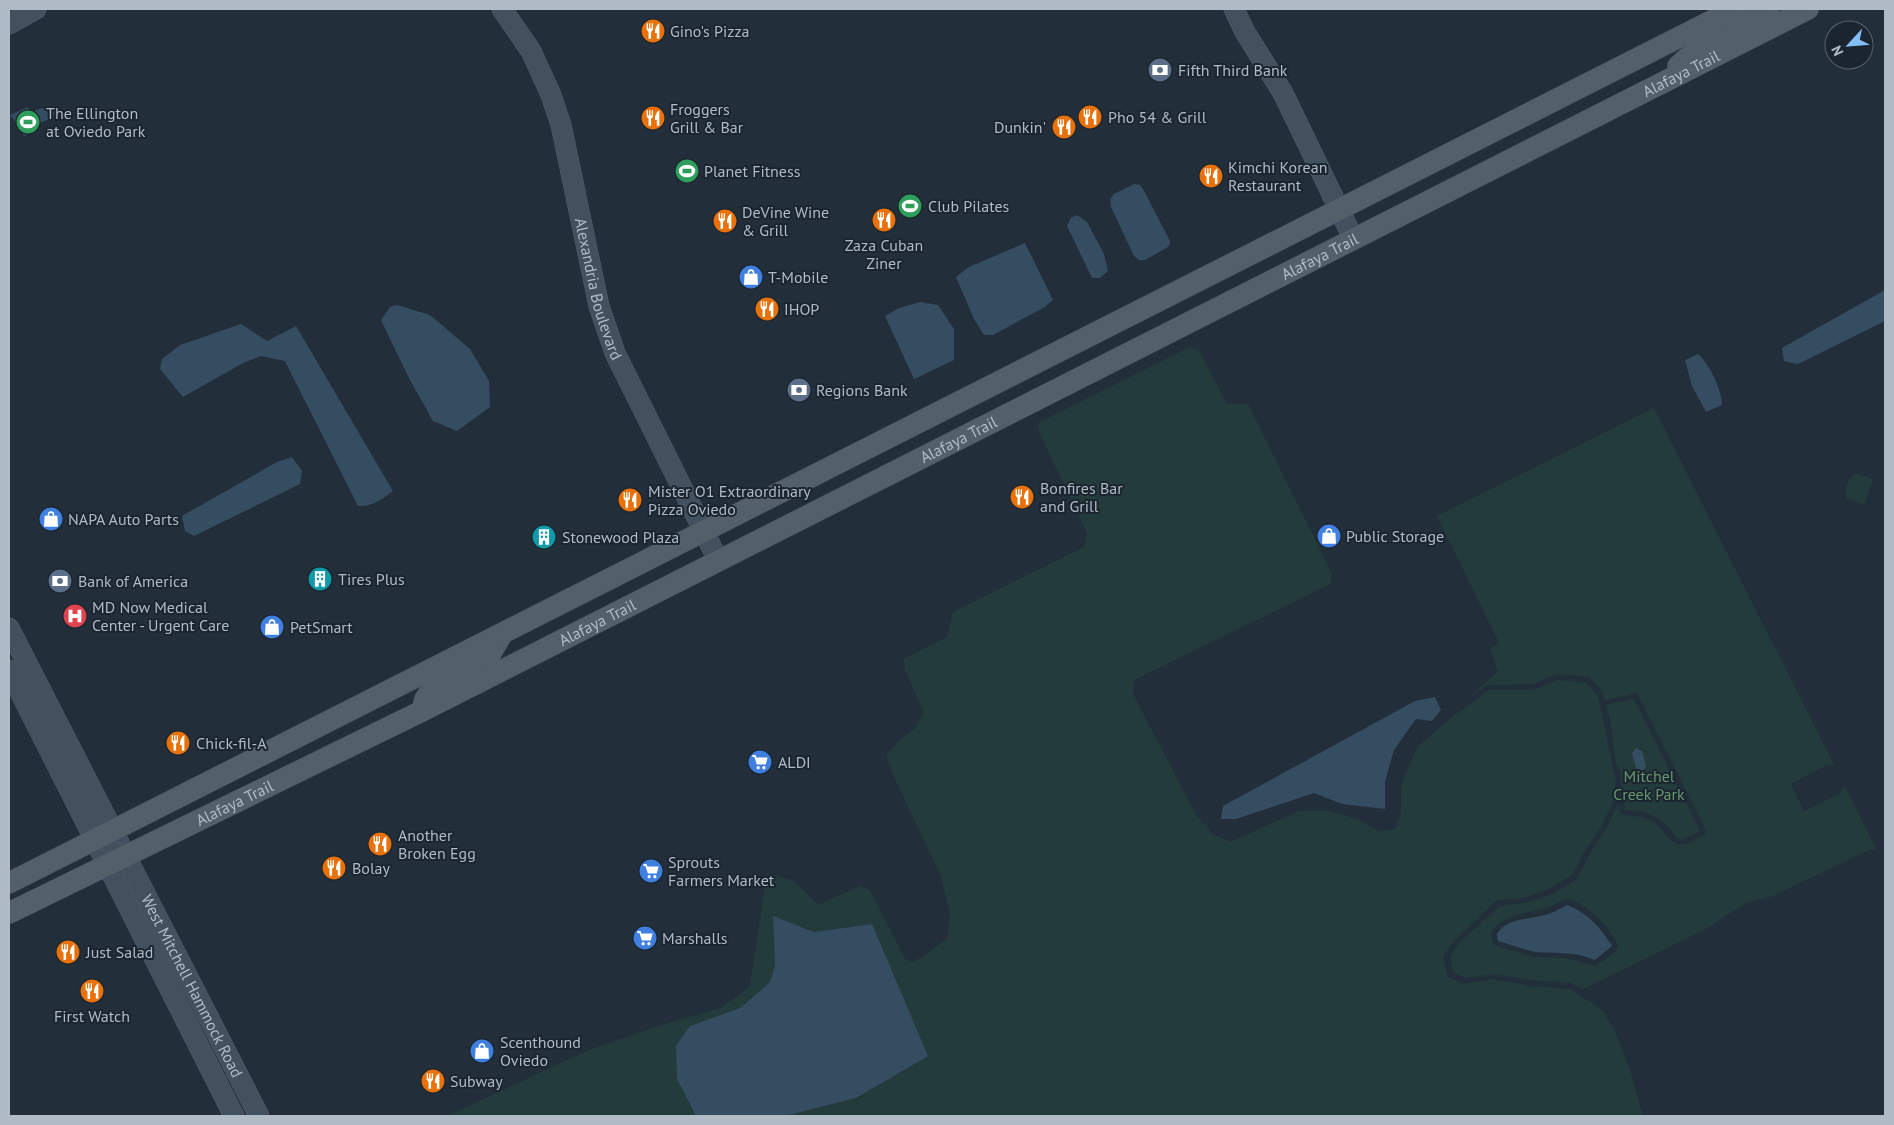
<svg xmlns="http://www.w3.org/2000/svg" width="1894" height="1125" font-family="'PT Sans',sans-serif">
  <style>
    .green { fill: #243b3b; fill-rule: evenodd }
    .water { fill: #354d61 }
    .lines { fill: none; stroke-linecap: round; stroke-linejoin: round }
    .secondary-casing { stroke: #535e68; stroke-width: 21 }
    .primary-casing { stroke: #424c56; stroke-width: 22 }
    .secondary { stroke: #43505d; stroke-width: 20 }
    .primary { stroke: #53606a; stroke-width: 21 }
    .labels { text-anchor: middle; stroke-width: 4; stroke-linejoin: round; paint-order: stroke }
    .poi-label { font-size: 16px; fill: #b0bbc6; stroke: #1b252f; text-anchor: start }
    .street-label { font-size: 16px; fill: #b0bbc6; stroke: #1b252f }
    .park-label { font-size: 16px; fill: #67976d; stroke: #1b252f }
  </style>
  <rect width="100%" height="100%" fill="#222f3a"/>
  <!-- green -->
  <path class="green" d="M1190,347L1199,351L1227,404H1248L1332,574L1330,584L1134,680L1133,694L1196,815L1214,835L1230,842L1299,811H1329L1358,819L1379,831L1395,829L1401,814V786L1417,747L1452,717L1489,690H1534L1558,680L1586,683L1598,696L1616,781L1613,802L1602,825L1585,850L1572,875L1551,888L1523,898L1497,900L1455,940L1443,956L1448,977L1464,984L1492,979L1530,986L1570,989L1602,1010L1615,1031L1630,1070L1643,1116H785L857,1098L872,924L814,932L773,917L775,965L770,982L740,1008L690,1026L677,1079L696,1116H447L589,1050L664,1024L721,1008L750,986L767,873L794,881L818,905L860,886L870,890L905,959L913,962L927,954L947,938L950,914L941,876L895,779L886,756L900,739L914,730L924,713L905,670L904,659L947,637L953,612L1084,547L1087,533L1040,434L1038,423Z
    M1654,408L1834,765L1825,766L1791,784L1804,811L1839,794L1845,786L1883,863L1876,850L1871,849L1773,896L1746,903L1704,930L1583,989L1571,983L1532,980L1494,974L1465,978L1453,972L1450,957L1459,943L1500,906L1525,903L1553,894L1577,879L1591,852L1607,827L1618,804L1621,814C1629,817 1639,815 1648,819C1667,827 1669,853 1692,842C1696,839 1701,837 1705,834L1706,830L1637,693L1605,700L1603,692L1589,677L1557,674L1533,684L1487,685L1464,701L1498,672L1490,648L1499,643L1437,516ZM1569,899C1592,908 1606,924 1618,945L1616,951L1596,966L1565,958L1533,957L1494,945L1491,934C1502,914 1522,915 1542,909C1552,907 1559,901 1569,899Z
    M1855,473L1872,479V483L1865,503L1862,504L1846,498C1845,487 1847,481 1855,473Z
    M1634,699L1700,831L1682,840L1676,838C1666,818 1647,810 1625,810L1620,771L1616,764L1610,719L1605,705Z"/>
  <!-- water -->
  <path class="water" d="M28,107L31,113L41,108L55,112L52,121L47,120L35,125L37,130L24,136L20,129L23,128L22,125L17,124L10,115Z
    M1134,184L1140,185L1143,189L1170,241V244L1168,247L1145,260H1139L1134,256L1111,207L1110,200L1114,194Z
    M1077,215L1087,222L1104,254L1108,271L1100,278H1092L1067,226L1071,218Z
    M1025,243L1053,300L1045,307L993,335H984L974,319L956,277L969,267Z
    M1885,290V321L1798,364L1784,361L1782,348Z
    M920,302L938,305L954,329V360L914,379L885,316L899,308Z
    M397,305L430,315L470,349L489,381L490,407L457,431L433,421L409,378L381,320L390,307Z
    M241,324L267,341L296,326L393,491C383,499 372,507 358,506L285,361L261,356L243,363L183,397L160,369L162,359L180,345Z
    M1698,354C1709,363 1722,390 1722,405L1706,412L1692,386L1685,360Z
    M292,457L302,471L300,484L194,536L185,531L182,516L277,462Z
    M1435,697L1441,710L1432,721L1416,719L1394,750L1385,781V809L1342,804L1314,793L1236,819H1221L1223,806L1415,701Z
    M1636,748L1642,751L1646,766L1643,771L1636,768L1632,753Z
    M1567,905C1588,913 1601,928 1612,946L1595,960C1574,951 1558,954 1536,952C1524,950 1510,944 1498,941L1497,934C1506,918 1528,920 1545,915C1552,913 1560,909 1567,905Z
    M773,916L814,932L872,924L928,1056L856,1098L785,1116H696L677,1079L676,1046L690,1026L740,1008L770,982L775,965Z"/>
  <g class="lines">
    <defs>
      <g id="secondary">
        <path id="s1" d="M502,9L531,51L551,95L561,125L599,306L615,353L718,560"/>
        <path d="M1234,9L1245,32L1283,93L1353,238"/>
        <path d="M9,24L36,9"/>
        <path id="s2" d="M9,628L259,1116"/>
        <path d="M9,670L234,1116"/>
      </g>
      <g id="primary">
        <path d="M1678,66L1704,43L1769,9"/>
        <path d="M422,711L425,699L435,685L490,655L502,634"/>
        <path d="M9,883L1735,9"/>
        <path id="s3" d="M9,913L422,711L1808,9"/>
      </g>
    </defs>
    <!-- secondary casing -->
    <use href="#secondary" class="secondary-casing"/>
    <!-- primary casing -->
    <use href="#primary" class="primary-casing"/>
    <!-- secondary -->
    <use href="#secondary" class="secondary"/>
    <!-- primary -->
    <use href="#primary" class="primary"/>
  </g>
  <!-- icons -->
  <defs>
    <symbol id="restaurant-disc" viewBox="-11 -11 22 22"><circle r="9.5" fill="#e8710a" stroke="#1b252f"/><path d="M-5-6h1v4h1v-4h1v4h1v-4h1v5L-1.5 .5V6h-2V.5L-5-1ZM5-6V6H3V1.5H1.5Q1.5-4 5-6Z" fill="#fff"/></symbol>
    <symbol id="bank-disc" viewBox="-11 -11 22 22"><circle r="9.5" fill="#5c6f8a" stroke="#1b252f"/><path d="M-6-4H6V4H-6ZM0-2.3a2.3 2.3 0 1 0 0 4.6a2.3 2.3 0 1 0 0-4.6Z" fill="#fff"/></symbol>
    <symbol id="stadium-disc" viewBox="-11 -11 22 22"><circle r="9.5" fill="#2e9e5b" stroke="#1b252f"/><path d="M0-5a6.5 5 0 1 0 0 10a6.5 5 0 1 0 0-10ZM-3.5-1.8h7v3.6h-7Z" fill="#fff"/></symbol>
    <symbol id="shop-disc" viewBox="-11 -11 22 22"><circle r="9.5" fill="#3f7fe0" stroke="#1b252f"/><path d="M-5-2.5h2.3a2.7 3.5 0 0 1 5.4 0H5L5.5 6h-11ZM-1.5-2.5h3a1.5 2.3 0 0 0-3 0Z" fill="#fff"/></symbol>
    <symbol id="building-disc" viewBox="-11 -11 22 22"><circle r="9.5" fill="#0f9aa8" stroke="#1b252f"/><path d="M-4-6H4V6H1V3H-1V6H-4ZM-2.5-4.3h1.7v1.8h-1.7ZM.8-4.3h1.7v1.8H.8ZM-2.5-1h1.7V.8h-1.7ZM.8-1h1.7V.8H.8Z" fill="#fff"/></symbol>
    <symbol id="hospital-disc" viewBox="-11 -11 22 22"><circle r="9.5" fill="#e0444e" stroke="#1b252f"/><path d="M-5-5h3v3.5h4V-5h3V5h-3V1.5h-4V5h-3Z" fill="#fff"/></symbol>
    <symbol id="supermarket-disc" viewBox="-11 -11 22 22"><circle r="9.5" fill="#3f7fe0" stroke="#1b252f"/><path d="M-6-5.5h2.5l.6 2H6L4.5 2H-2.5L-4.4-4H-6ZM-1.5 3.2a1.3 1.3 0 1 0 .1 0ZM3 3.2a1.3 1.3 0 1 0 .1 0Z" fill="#fff"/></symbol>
  </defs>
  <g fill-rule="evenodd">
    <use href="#restaurant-disc" x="639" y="17" width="28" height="28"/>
    <use href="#bank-disc" x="1146" y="56" width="28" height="28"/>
    <use href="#restaurant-disc" x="1076" y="103" width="28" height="28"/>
    <use href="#restaurant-disc" x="639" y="104" width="28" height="28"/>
    <use href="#stadium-disc" x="14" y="108" width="28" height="28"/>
    <use href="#restaurant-disc" x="1050" y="113" width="28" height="28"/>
    <use href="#stadium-disc" x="673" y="157" width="28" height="28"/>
    <use href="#restaurant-disc" x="1197" y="162" width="28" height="28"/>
    <use href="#stadium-disc" x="896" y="192" width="28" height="28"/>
    <use href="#restaurant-disc" x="870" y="206" width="28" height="28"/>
    <use href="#restaurant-disc" x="711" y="207" width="28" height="28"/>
    <use href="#shop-disc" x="737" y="263" width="28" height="28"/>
    <use href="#restaurant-disc" x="753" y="295" width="28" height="28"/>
    <use href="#bank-disc" x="785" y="376" width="28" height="28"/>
    <use href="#restaurant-disc" x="1008" y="483" width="28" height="28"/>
    <use href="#restaurant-disc" x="616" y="486" width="28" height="28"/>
    <use href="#shop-disc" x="37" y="505" width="28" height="28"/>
    <use href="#shop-disc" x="1315" y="522" width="28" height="28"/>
    <use href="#building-disc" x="530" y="523" width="28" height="28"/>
    <use href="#building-disc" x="306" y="565" width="28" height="28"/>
    <use href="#bank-disc" x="46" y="567" width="28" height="28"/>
    <use href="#hospital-disc" x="61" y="602" width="28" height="28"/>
    <use href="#shop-disc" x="258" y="613" width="28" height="28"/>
    <use href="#restaurant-disc" x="164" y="729" width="28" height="28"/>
    <use href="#supermarket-disc" x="746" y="748" width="28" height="28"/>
    <use href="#restaurant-disc" x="366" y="830" width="28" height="28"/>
    <use href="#restaurant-disc" x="320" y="854" width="28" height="28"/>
    <use href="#supermarket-disc" x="637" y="857" width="28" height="28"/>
    <use href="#supermarket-disc" x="631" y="924" width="28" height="28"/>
    <use href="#restaurant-disc" x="54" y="938" width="28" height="28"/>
    <use href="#restaurant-disc" x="78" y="977" width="28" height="28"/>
    <use href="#shop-disc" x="468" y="1037" width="28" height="28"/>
    <use href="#restaurant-disc" x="419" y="1067" width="28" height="28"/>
  </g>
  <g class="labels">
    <!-- poi labels -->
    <g class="poi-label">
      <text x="670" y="37">Gino's Pizza</text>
      <text x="1178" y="76">Fifth Third Bank</text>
      <text x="670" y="115">Froggers<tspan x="670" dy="18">Grill &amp; Bar</tspan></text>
      <text x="46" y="119">The Ellington<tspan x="46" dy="18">at Oviedo Park</tspan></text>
      <text x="1108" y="123">Pho 54 &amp; Grill</text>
      <text x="1046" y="133" text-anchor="end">Dunkin'</text>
      <text x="1228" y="173">Kimchi Korean<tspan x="1228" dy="18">Restaurant</tspan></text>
      <text x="704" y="177">Planet Fitness</text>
      <text x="928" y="212">Club Pilates</text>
      <text x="742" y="218">DeVine Wine<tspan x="742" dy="18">&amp; Grill</tspan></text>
      <text x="884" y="251" text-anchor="middle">Zaza Cuban<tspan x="884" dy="18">Ziner</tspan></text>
      <text x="768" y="283">T-Mobile</text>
      <text x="784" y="315">IHOP</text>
      <text x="816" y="396">Regions Bank</text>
      <text x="1040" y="494">Bonfires Bar<tspan x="1040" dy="18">and Grill</tspan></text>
      <text x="648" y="497">Mister O1 Extraordinary<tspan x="648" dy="18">Pizza Oviedo</tspan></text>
      <text x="68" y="525">NAPA Auto Parts</text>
      <text x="1346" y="542">Public Storage</text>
      <text x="562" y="543">Stonewood Plaza</text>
      <text x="338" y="585">Tires Plus</text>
      <text x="78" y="587">Bank of America</text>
      <text x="92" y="613">MD Now Medical<tspan x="92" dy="18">Center - Urgent Care</tspan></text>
      <text x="290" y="633">PetSmart</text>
      <text x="196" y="749">Chick-fil-A</text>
      <text x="778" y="768">ALDI</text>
      <text x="398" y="841">Another<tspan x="398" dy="18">Broken Egg</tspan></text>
      <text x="668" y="868">Sprouts<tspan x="668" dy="18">Farmers Market</tspan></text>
      <text x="352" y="874">Bolay</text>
      <text x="662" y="944">Marshalls</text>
      <text x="86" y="958">Just Salad</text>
      <text x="92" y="1022" text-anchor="middle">First Watch</text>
      <text x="500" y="1048">Scenthound<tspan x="500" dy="18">Oviedo</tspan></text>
      <text x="450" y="1087">Subway</text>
    </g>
    <!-- street labels -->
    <g class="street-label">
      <text dy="6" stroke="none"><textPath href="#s3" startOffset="1871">Alafaya Trail</textPath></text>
      <text dy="6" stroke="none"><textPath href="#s3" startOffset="1466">Alafaya Trail</textPath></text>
      <text dy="6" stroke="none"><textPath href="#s1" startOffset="299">Alexandria Boulevard</textPath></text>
      <text dy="6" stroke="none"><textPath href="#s3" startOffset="1061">Alafaya Trail</textPath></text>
      <text dy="6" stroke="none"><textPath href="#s3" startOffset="656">Alafaya Trail</textPath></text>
      <text dy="6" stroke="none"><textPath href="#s3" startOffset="251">Alafaya Trail</textPath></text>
      <text dy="6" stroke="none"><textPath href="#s2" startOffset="402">West Mitchell Hammock Road</textPath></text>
    </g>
    <!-- park labels -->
    <g class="park-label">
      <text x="1649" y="782">Mitchel<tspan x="1649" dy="18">Creek Park</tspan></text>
    </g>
  </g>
  <!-- border -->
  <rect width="1894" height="1125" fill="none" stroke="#b0bbc6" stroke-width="20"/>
  <!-- north arrow -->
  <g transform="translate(1849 45) rotate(244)"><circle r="24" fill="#1b252f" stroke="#57616b"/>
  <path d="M0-4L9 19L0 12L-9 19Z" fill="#84bef7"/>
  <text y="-8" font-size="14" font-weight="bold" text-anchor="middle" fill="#b0bbc6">N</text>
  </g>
</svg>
